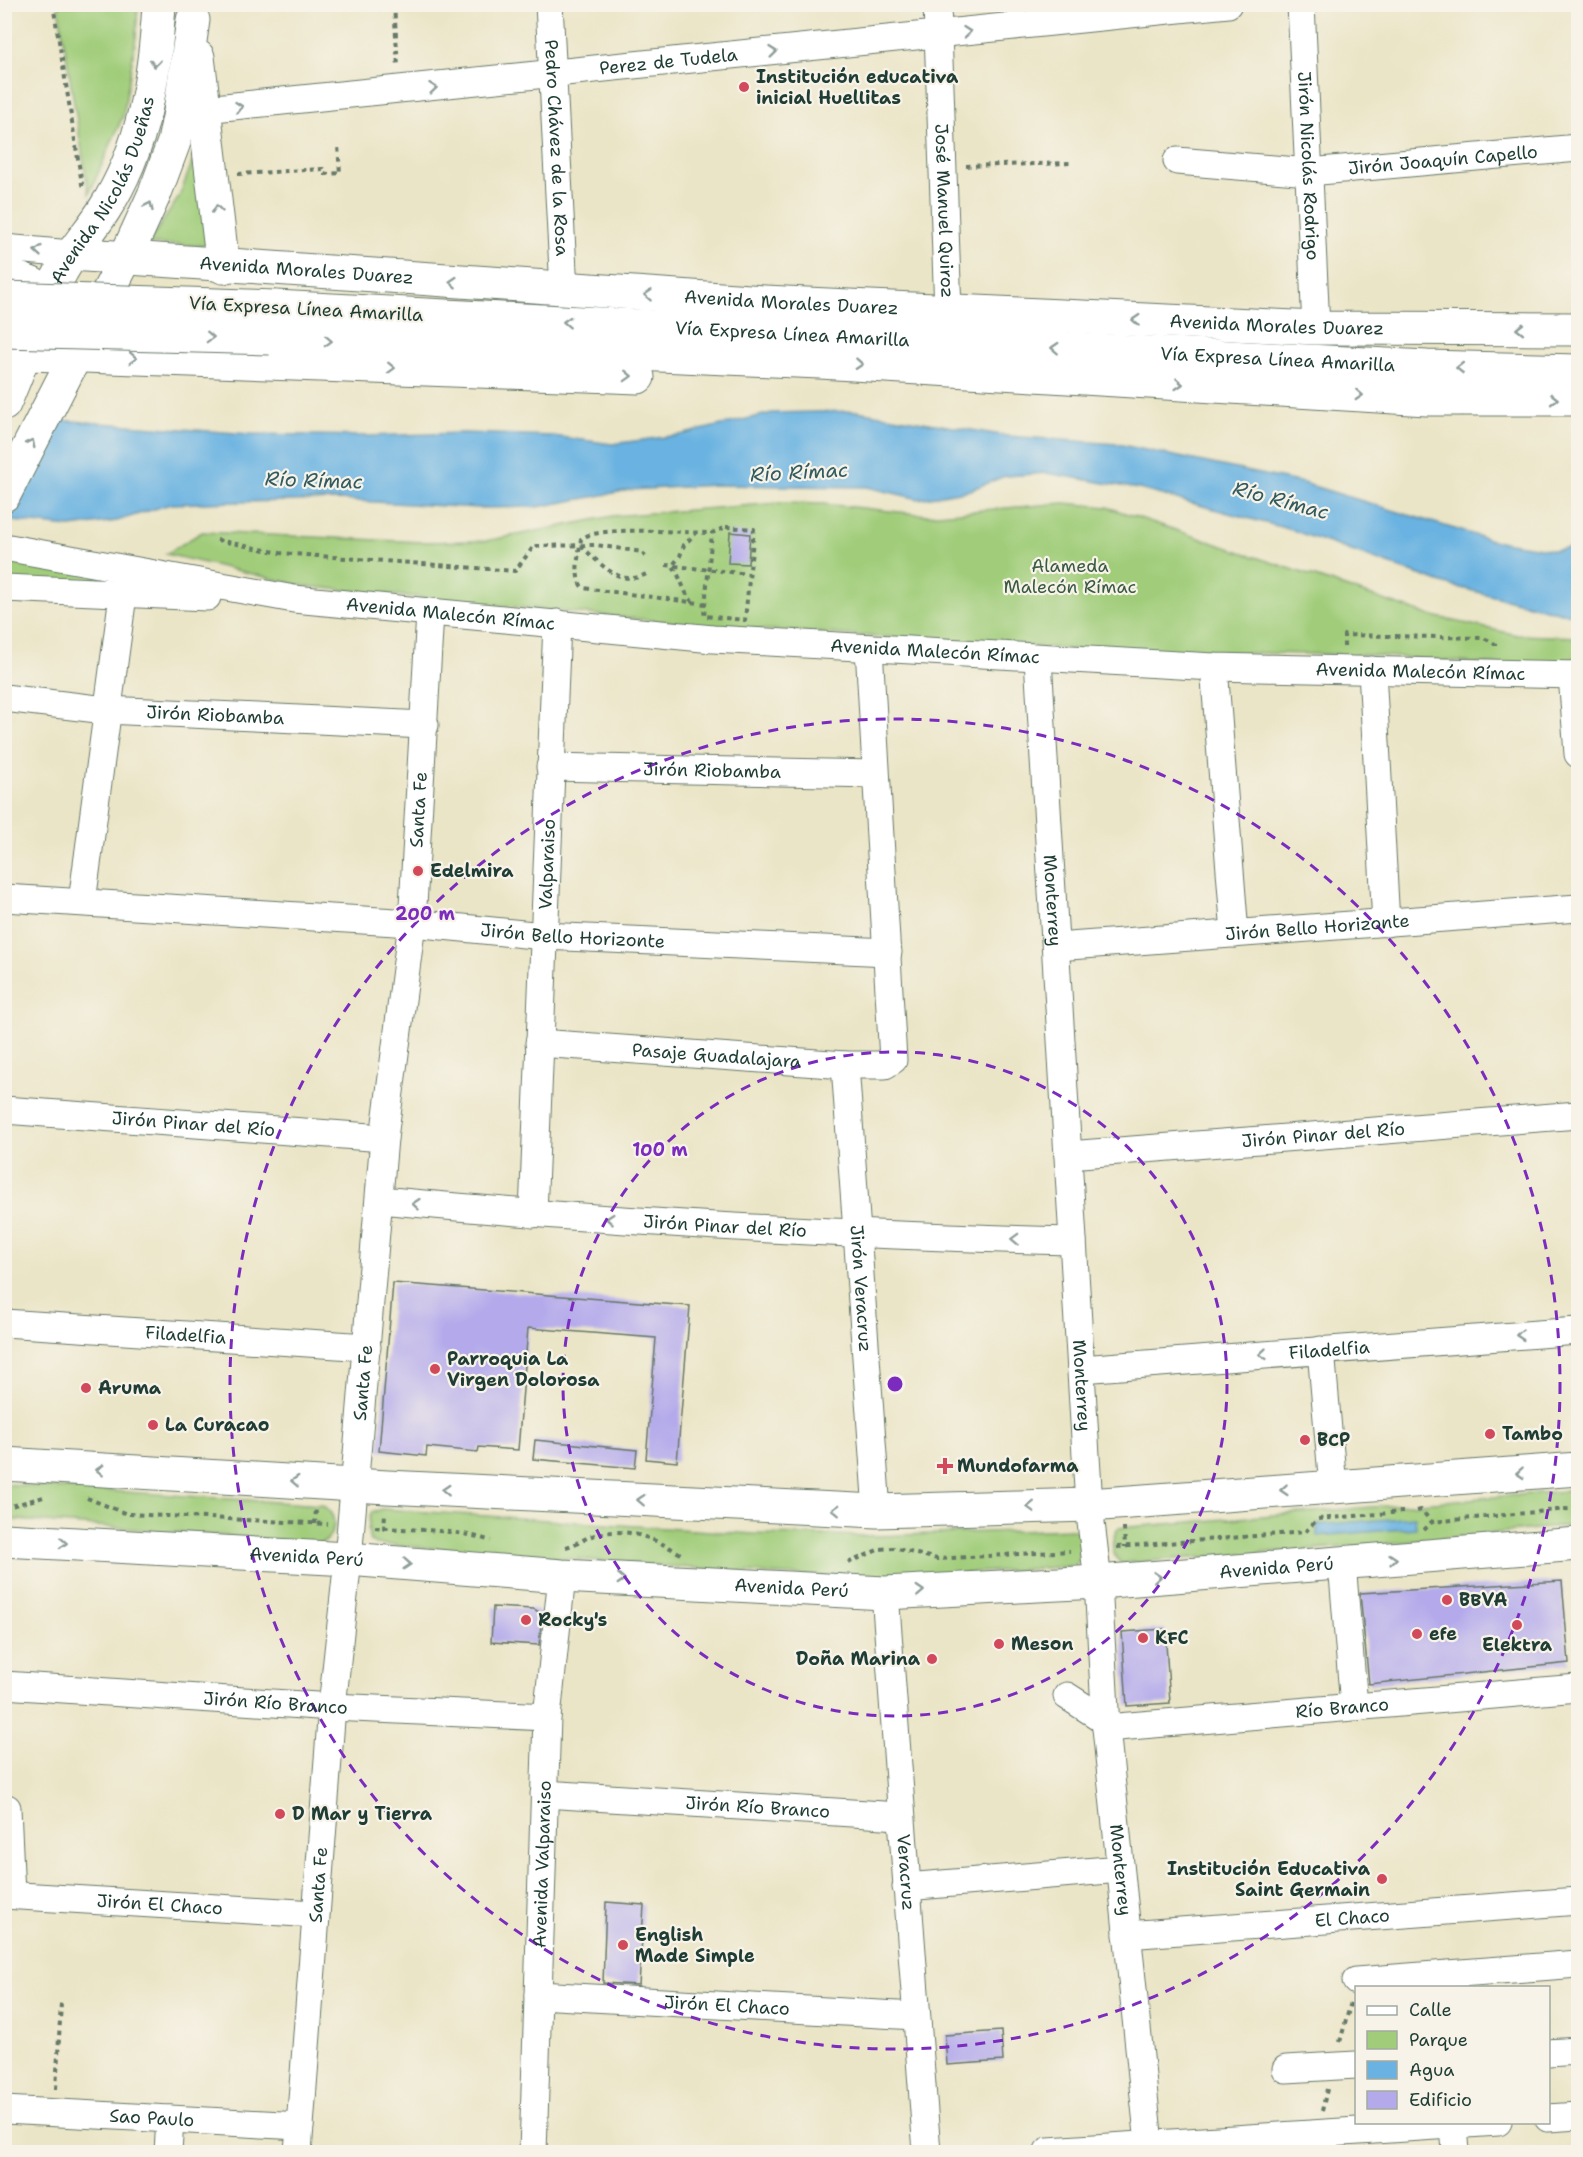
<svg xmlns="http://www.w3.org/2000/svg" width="1583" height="2157" font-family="'Shantell Sans',sans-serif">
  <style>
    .green { fill: #a1cd7a; stroke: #608557; stroke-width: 1.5 }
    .water { fill: #69b2e1; stroke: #44788a; stroke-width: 1.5 }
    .pier { fill: #ebe5c7 }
    .building { fill: #b4aaeb }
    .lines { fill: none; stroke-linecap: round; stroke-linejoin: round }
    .minor-casing { stroke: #667867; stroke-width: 29 }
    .major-casing { stroke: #667867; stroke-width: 35 }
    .highway-casing { stroke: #667867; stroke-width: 35 }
    .path { stroke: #667867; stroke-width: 4; stroke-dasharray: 4.5 4.5; stroke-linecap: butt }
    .minor { stroke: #fff; stroke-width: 27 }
    .major { stroke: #fff; stroke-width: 33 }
    .highway { stroke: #fff; stroke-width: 33 }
    .highway-bridge-casing { stroke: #667867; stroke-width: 35; stroke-linecap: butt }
    .highway-bridge { stroke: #fff; stroke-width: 33 }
    .oneway { stroke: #8f9e9a }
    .ring { fill: none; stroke: #7b2cbf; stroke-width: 3; stroke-dasharray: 10 8 }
    .poi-dot { fill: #d1495b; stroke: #f7f3e8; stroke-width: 2 }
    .labels { text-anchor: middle; stroke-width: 4.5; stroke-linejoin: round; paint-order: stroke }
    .street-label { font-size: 18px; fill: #1f3d34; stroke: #f7f3e8 }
    .poi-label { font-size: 18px; font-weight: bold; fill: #1f3d34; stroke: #f7f3e8; text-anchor: start }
    .park-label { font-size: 18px; fill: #395a42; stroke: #f7f3e8 }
    .water-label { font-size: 20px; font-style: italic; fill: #325a5f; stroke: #f7f3e8 }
    .centre { fill: #7b2cbf; stroke: #f7f3e8; stroke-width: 3 }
    .ring-label { font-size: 18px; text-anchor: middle; font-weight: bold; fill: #7b2cbf; stroke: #f7f3e8; stroke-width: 4.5; stroke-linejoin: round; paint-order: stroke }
  </style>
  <rect width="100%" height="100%" fill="#f7f3e8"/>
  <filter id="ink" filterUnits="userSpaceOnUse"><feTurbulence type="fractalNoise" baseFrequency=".0167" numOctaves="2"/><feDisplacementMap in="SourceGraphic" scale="12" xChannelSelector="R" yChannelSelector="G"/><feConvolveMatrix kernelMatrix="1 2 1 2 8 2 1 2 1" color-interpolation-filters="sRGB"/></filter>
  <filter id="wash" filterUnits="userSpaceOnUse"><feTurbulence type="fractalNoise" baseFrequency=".008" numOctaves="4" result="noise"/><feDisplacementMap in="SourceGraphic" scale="24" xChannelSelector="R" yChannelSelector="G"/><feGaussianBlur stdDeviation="1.35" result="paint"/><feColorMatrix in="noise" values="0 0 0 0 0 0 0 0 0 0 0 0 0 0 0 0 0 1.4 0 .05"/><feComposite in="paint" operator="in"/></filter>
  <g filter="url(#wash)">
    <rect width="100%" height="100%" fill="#ebe5c7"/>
    <!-- green -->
    <path class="green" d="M58,5H138L136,37L123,116L89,194Z
      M203,108L215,246L148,244L179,197L192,163Z
      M780,503L824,504L927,515L1064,503L1107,507L1428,615L1517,635L1578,637V668H1539L1371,655L1087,650L721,627L304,586L166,554L202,532L420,542L486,541L613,516Z
      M5,555L173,589L5,585Z
      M4,1484L322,1505C336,1514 338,1527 326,1541L319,1543L5,1519Z
      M1578,1490V1525L1372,1545L1121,1563C1110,1554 1111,1540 1118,1528Z
      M382,1509L753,1534L878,1536L1073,1529L1080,1534L1082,1553L1075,1566L890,1578L784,1575L377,1544L370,1541C367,1531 368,1523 371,1513Z"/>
    <!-- water -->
    <path class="water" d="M857,411L1007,436L1117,444L1303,483L1491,540L1553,550L1578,547V614L1562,613L1445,584L1292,530L1139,489L1047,473L1005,476L970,490L919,499L867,487L715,485L630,490L537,507L479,508L340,500L235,502L170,504L117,521L70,527L5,520L59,420L250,434L367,436L463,433L553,436L612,444L680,435L772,413Z
      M1415,1517L1416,1528L1317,1536V1525Z"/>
    <!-- pier -->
    <path class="pier" d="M4,406L53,416L5,524L4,523Z"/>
    <g id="blocks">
      <!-- building -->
      <path class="building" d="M730,532L750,534L748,564L728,563Z
        M393,1283L690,1306L677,1462L646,1459L656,1338L528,1328L518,1450L479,1447L478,1452L427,1447L426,1456L379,1451Z
        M535,1440L637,1450L635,1468L533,1459Z
        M1562,1581L1569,1663L1369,1684L1360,1593Z
        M493,1607L534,1609L542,1614L539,1645L491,1642Z
        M1165,1629L1170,1703L1127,1706L1122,1632Z
        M606,1902L644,1905L639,1985L603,1983Z
        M1001,2031L1003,2061L947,2065L945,2035Z"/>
    </g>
  </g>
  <g filter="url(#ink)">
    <use href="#blocks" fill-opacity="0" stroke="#667867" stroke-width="1.5"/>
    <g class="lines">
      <defs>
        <g id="minor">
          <path id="s1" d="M549,4L564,290"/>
          <path id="s2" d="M937,4L948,311"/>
          <path id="s3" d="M1301,4L1316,328"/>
          <path id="s4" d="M185,111L1228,4"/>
          <path id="s5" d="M1177,161L1309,172L1578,148"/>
          <path d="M4,248L71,254"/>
          <path d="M4,270L33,281L50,293"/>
          <path id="s6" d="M4,547L294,599L713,639L1214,667L1578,675"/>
          <path d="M4,588L207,597"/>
          <path id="s7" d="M1038,659L1089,1505L1098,1582L1106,1728L1149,2144"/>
          <path d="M1214,667L1235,934"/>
          <path d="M1372,670L1386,923"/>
          <path d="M1572,675L1578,754"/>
          <path id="s8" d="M4,698L106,710L425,725"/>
          <path id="s9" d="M550,767L875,774"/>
          <path id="s10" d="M4,898L412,923L544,936L888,952"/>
          <path d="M82,902L123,595"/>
          <path id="s11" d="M1056,947L1578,908"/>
          <path id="s12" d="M539,1043L845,1065H885L893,1060L869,648"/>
          <path id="s13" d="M845,1065L877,1511"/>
          <path id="s14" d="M4,1110L384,1138"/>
          <path id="s15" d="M1068,1155L1578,1115"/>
          <path id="s16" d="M380,1200C611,1222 841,1235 1073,1241"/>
          <path id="s17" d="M533,1214L557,623"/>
          <path id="s18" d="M4,1323L367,1347"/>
          <path d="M1321,1350L1333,1487"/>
          <path id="s19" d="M1081,1369L1578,1331"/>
          <path d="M1342,1563L1354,1706"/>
          <path id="s20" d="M885,1593L927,2152"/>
          <path id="s21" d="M4,1685L332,1707L547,1717"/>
          <path d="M1067,1696L1106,1721"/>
          <path id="s22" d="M1106,1728L1578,1688"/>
          <path id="s23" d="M544,1794L900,1816"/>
          <path d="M7,1808L11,1895"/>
          <path d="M906,1887L1120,1869"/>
          <path id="s24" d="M4,1895L315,1914"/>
          <path id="s25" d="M1127,1935L1578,1901"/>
          <path d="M1356,1981L1578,1964"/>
          <path id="s26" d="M538,1995L916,2016"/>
          <path d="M1548,2053L1578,2051"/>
          <path d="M1286,2069L1356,2065"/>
          <path id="s27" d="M4,2110L300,2126"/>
          <path d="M1548,2118L1578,2116"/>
          <path d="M1454,2126L1456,2152"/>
          <path d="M1048,2151L1498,2122"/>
          <path d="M168,2152L170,2119"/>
          <path id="s28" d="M298,2152L332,1707L348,1559L384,1138L412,923L430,613"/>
          <path id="s29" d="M533,2152L547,1717L562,1576"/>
        </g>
        <g id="major">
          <path d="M198,57L223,267"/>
          <path id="s30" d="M71,254L764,302L1316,328L1578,329"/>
          <path id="s31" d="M4,404C23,361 37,315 60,274C72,251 90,232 104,210C144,148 155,76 159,4"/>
          <path d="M4,495L125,259L155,193L174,142L180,112L193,20"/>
          <path d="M4,1464L387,1487L877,1511L1089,1505L1578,1469"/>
          <path id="s32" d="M4,1540L348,1559L562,1576L885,1593L1098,1582L1578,1544"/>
        </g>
        <g id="highway">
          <path id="s33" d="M275,307L1247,358L1427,367L1578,371"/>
          <path d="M270,338L820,362L1427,399H1578"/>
          <path d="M4,353L638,377"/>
        </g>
      </defs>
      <!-- minor casing -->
      <use href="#minor" class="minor-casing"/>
      <!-- major casing -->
      <use href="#major" class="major-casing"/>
      <!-- highway casing -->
      <use href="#highway" class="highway-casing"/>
      <!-- path -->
      <path class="path" d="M53,4L83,190
        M394,5L398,67
        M966,166L1073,163
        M238,174L323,169L325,174L340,173L338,146
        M726,527L754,529L745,620L704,616L712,533Z
        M217,540L280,553L515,571L534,546L596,545L642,552L646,558
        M581,546C601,564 621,589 648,573
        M666,565L749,574
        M693,602C683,594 683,579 672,566L680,556L684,545L696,533
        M706,604L583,588C573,578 579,553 581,539C597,525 686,533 712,533
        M1344,647V635L1484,638L1495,644V649
        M87,1498L127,1514L328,1524
        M4,1508L47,1496
        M1417,1511L1421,1510L1432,1522
        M315,1524L316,1508
        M375,1527C415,1531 453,1528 491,1541
        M1124,1528L1125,1547
        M384,1529L385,1513
        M1424,1530L1432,1522L1578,1508
        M566,1547C575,1545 583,1539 592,1536C623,1525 654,1538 681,1554
        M1117,1547L1305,1532L1318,1519L1403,1512
        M848,1563L880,1549L894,1548L937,1559L1070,1551
        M1340,2042L1351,2002
        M56,2089L61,2003
        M1322,2111L1327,2089"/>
      <!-- minor -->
      <use href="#minor" class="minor"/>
      <!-- major -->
      <use href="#major" class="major"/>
      <!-- highway -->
      <use href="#highway" class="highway"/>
      <defs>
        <path id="highway-bridge" d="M4,298L275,307
          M4,331L270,338"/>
      </defs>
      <!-- highway-bridge casing -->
      <use href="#highway-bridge" class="highway-bridge-casing"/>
      <!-- highway-bridge -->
      <use href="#highway-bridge" class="highway-bridge"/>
    </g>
    <!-- one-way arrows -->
    <defs><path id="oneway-chevron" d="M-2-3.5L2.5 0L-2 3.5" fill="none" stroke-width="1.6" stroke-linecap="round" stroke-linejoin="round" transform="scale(1.5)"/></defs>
    <g class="oneway">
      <use href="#oneway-chevron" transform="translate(967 32) rotate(-6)"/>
      <use href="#oneway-chevron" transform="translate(773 52) rotate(-6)"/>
      <use href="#oneway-chevron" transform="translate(155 63) rotate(96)"/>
      <use href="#oneway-chevron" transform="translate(433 88) rotate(-6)"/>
      <use href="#oneway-chevron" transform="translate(239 107) rotate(-6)"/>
      <use href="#oneway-chevron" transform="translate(149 206) rotate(-65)"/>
      <use href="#oneway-chevron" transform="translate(217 209) rotate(-96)"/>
      <use href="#oneway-chevron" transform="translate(38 251) rotate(-175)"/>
      <use href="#oneway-chevron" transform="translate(453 282) rotate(-176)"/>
      <use href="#oneway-chevron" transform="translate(648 295) rotate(-176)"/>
      <use href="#oneway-chevron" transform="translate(1136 320) rotate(-177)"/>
      <use href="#oneway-chevron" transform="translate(567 322) rotate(-177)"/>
      <use href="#oneway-chevron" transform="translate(1520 329) rotate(-180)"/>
      <use href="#oneway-chevron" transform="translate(210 337) rotate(2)"/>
      <use href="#oneway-chevron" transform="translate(328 341) rotate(2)"/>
      <use href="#oneway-chevron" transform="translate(1055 348) rotate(-177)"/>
      <use href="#oneway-chevron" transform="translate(133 358) rotate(2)"/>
      <use href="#oneway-chevron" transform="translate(859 364) rotate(4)"/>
      <use href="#oneway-chevron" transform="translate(391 368) rotate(2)"/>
      <use href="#oneway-chevron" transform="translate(1460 368) rotate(-179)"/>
      <use href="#oneway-chevron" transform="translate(628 376) rotate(2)"/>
      <use href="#oneway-chevron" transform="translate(1179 384) rotate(4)"/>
      <use href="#oneway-chevron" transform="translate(1359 395) rotate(3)"/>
      <use href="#oneway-chevron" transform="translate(1554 399)"/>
      <use href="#oneway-chevron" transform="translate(31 443) rotate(-63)"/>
      <use href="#oneway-chevron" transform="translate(416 1204) rotate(-175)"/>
      <use href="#oneway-chevron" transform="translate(610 1219) rotate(-176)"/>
      <use href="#oneway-chevron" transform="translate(1015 1239) rotate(-178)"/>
      <use href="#oneway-chevron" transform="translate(1520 1335) rotate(176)"/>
      <use href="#oneway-chevron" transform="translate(1263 1354) rotate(175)"/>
      <use href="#oneway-chevron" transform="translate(100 1470) rotate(-177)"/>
      <use href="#oneway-chevron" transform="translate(1520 1473) rotate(176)"/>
      <use href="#oneway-chevron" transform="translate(295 1481) rotate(-177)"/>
      <use href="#oneway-chevron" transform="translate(446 1490) rotate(-177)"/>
      <use href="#oneway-chevron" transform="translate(1284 1490) rotate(176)"/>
      <use href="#oneway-chevron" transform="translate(641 1500) rotate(-177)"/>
      <use href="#oneway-chevron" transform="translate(1031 1507) rotate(178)"/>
      <use href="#oneway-chevron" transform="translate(836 1510) rotate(-178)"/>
      <use href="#oneway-chevron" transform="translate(63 1543) rotate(3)"/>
      <use href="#oneway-chevron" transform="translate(1393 1559) rotate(-5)"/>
      <use href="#oneway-chevron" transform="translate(407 1564) rotate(4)"/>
      <use href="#oneway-chevron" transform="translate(1157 1577) rotate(-4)"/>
      <use href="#oneway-chevron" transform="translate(621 1579) rotate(3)"/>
      <use href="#oneway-chevron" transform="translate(920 1591) rotate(-3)"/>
    </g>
  </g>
  <!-- distance rings -->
  <g class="ring">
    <circle cx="895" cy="1384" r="332"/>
    <circle cx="895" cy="1384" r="665"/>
  </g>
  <!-- markers -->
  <g class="poi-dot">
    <circle cx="744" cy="87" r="6"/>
    <circle cx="418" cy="871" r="6"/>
    <circle cx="435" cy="1369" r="6"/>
    <circle cx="86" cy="1388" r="6"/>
    <circle cx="153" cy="1425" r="6"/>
    <circle cx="1490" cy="1434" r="6"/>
    <circle cx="1305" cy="1440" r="6"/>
    <path d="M942 1457h6v6h6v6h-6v6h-6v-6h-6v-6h6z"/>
    <circle cx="1447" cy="1600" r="6"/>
    <circle cx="526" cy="1620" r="6"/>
    <circle cx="1517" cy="1625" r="6"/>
    <circle cx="1417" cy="1634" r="6"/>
    <circle cx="1143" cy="1638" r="6"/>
    <circle cx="999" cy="1644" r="6"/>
    <circle cx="932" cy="1659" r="6"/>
    <circle cx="280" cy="1814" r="6"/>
    <circle cx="1382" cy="1879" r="6"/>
    <circle cx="623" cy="1945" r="6"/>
  </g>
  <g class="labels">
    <!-- street labels -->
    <g class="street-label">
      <text dy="6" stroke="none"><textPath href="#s4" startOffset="486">Perez de Tudela</textPath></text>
      <text dy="6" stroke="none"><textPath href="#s1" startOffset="144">Pedro Chávez de la Rosa</textPath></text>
      <text dy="6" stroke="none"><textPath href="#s5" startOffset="267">Jirón Joaquín Capello</textPath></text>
      <text dy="6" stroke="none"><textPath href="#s3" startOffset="162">Jirón Nicolás Rodrigo</textPath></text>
      <text dy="6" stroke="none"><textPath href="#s31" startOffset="237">Avenida Nicolás Dueñas</textPath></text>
      <text dy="6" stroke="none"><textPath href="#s2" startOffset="207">José Manuel Quiroz</textPath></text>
      <text dy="6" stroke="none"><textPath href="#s30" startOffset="236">Avenida Morales Duarez</textPath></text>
      <text dy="6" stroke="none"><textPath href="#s30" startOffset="722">Avenida Morales Duarez</textPath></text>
      <text transform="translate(306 309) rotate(3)" y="6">Vía Expresa Línea Amarilla</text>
      <text dy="6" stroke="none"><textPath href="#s30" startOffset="1208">Avenida Morales Duarez</textPath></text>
      <text dy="6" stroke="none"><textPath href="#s33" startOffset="518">Vía Expresa Línea Amarilla</textPath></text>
      <text dy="6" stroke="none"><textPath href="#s33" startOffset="1004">Vía Expresa Línea Amarilla</textPath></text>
      <text dy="6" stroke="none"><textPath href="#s6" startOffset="452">Avenida Malecón Rímac</textPath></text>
      <text dy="6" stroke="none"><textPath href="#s6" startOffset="938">Avenida Malecón Rímac</textPath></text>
      <text dy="6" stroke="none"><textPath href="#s6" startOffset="1424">Avenida Malecón Rímac</textPath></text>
      <text dy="6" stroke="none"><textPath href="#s8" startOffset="212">Jirón Riobamba</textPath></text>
      <text dy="6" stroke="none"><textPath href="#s9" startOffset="162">Jirón Riobamba</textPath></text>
      <text dy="6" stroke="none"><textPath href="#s28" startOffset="1348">Santa Fe</textPath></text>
      <text dy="6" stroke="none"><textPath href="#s17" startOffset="350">Valparaiso</textPath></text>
      <text dy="6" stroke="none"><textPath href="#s7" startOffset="242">Monterrey</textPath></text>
      <text dy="6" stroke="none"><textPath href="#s11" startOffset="262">Jirón Bello Horizonte</textPath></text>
      <text dy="6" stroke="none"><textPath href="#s10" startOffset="570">Jirón Bello Horizonte</textPath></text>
      <text dy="6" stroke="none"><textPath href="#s12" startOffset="178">Pasaje Guadalajara</textPath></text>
      <text dy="6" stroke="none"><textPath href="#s14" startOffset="190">Jirón Pinar del Río</textPath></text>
      <text dy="6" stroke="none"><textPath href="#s15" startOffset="256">Jirón Pinar del Río</textPath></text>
      <text dy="6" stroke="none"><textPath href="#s16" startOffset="346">Jirón Pinar del Río</textPath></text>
      <text dy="6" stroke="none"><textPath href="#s13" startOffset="224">Jirón Veracruz</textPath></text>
      <text dy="6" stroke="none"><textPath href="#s18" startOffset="182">Filadelfia</textPath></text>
      <text dy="6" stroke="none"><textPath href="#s19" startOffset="249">Filadelfia</textPath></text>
      <text dy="6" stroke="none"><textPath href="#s28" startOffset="772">Santa Fe</textPath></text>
      <text dy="6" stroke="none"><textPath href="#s7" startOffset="728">Monterrey</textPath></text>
      <text dy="6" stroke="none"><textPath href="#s32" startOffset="303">Avenida Perú</textPath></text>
      <text dy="6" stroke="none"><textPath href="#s32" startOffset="1275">Avenida Perú</textPath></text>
      <text dy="6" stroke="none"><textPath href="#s32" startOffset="789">Avenida Perú</textPath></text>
      <text dy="6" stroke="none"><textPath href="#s21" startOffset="272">Jirón Río Branco</textPath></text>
      <text dy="6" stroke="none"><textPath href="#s22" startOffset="237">Río Branco</textPath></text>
      <text dy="6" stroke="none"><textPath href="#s23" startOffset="214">Jirón Río Branco</textPath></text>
      <text dy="6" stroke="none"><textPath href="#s29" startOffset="288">Avenida Valparaiso</textPath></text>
      <text dy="6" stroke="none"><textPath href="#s7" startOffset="1214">Monterrey</textPath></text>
      <text dy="6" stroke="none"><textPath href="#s20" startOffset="280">Veracruz</textPath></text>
      <text dy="6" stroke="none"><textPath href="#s28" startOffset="268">Santa Fe</textPath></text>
      <text dy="6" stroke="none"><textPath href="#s24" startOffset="156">Jirón El Chaco</textPath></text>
      <text dy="6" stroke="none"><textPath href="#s25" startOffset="226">El Chaco</textPath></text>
      <text dy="6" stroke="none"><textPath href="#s26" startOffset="189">Jirón El Chaco</textPath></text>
      <text dy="6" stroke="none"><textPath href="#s27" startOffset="148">Sao Paulo</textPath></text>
    </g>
    <!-- poi labels -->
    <g class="poi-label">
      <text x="756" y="83">Institución educativa<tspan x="756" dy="21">inicial Huellitas</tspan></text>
      <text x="430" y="877">Edelmira</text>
      <text x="447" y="1365">Parroquia La<tspan x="447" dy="21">Virgen Dolorosa</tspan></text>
      <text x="98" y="1394">Aruma</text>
      <text x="165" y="1431">La Curacao</text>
      <text x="1502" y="1440">Tambo</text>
      <text x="1317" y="1446">BCP</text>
      <text x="957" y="1472">Mundofarma</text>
      <text x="1459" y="1606">BBVA</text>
      <text x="538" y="1626">Rocky's</text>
      <text x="1429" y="1640">efe</text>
      <text x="1155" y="1644">KFC</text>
      <text x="1011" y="1650">Meson</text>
      <text x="1517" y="1651" text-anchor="middle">Elektra</text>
      <text x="920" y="1665" text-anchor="end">Doña Marina</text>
      <text x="292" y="1820">D Mar y Tierra</text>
      <text x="1370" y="1875" text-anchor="end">Institución Educativa<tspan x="1370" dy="21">Saint Germain</tspan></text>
      <text x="635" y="1941">English<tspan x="635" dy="21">Made Simple</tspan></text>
    </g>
    <!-- park labels -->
    <g class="park-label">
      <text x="1070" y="572">Alameda<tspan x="1070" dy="21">Malecón Rímac</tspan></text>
    </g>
    <!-- water labels -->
    <g class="water-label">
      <text transform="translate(799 472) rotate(-3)" y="7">Río Rímac</text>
      <text transform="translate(314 480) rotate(2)" y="7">Río Rímac</text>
      <text transform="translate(1281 500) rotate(15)" y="7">Río Rímac</text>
    </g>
  </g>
  <circle cx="895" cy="1384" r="9" class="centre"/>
  <g class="ring-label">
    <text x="425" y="920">200 m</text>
    <text x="660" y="1156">100 m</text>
  </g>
  <!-- margin -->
  <rect width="1583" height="2157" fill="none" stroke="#f7f3e8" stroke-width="24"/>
  <!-- legend -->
  <rect x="1355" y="1986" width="195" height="138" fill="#f7f3e8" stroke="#a1aaa0" stroke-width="1.5"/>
  <rect x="1367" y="2006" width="30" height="9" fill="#ffffff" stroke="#a1aaa0" stroke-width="1.5"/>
  <text x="1409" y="2016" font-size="18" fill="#1f3d34">Calle</text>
  <rect x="1367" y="2031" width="30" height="18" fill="#a1cd7a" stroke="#a1aaa0" stroke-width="1.5"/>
  <text x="1409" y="2046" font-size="18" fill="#1f3d34">Parque</text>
  <rect x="1367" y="2061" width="30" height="18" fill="#69b2e1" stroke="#a1aaa0" stroke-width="1.5"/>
  <text x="1409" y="2076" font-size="18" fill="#1f3d34">Agua</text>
  <rect x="1367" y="2091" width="30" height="18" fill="#b4aaeb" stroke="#a1aaa0" stroke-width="1.5"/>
  <text x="1409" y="2106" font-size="18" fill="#1f3d34">Edificio</text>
</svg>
